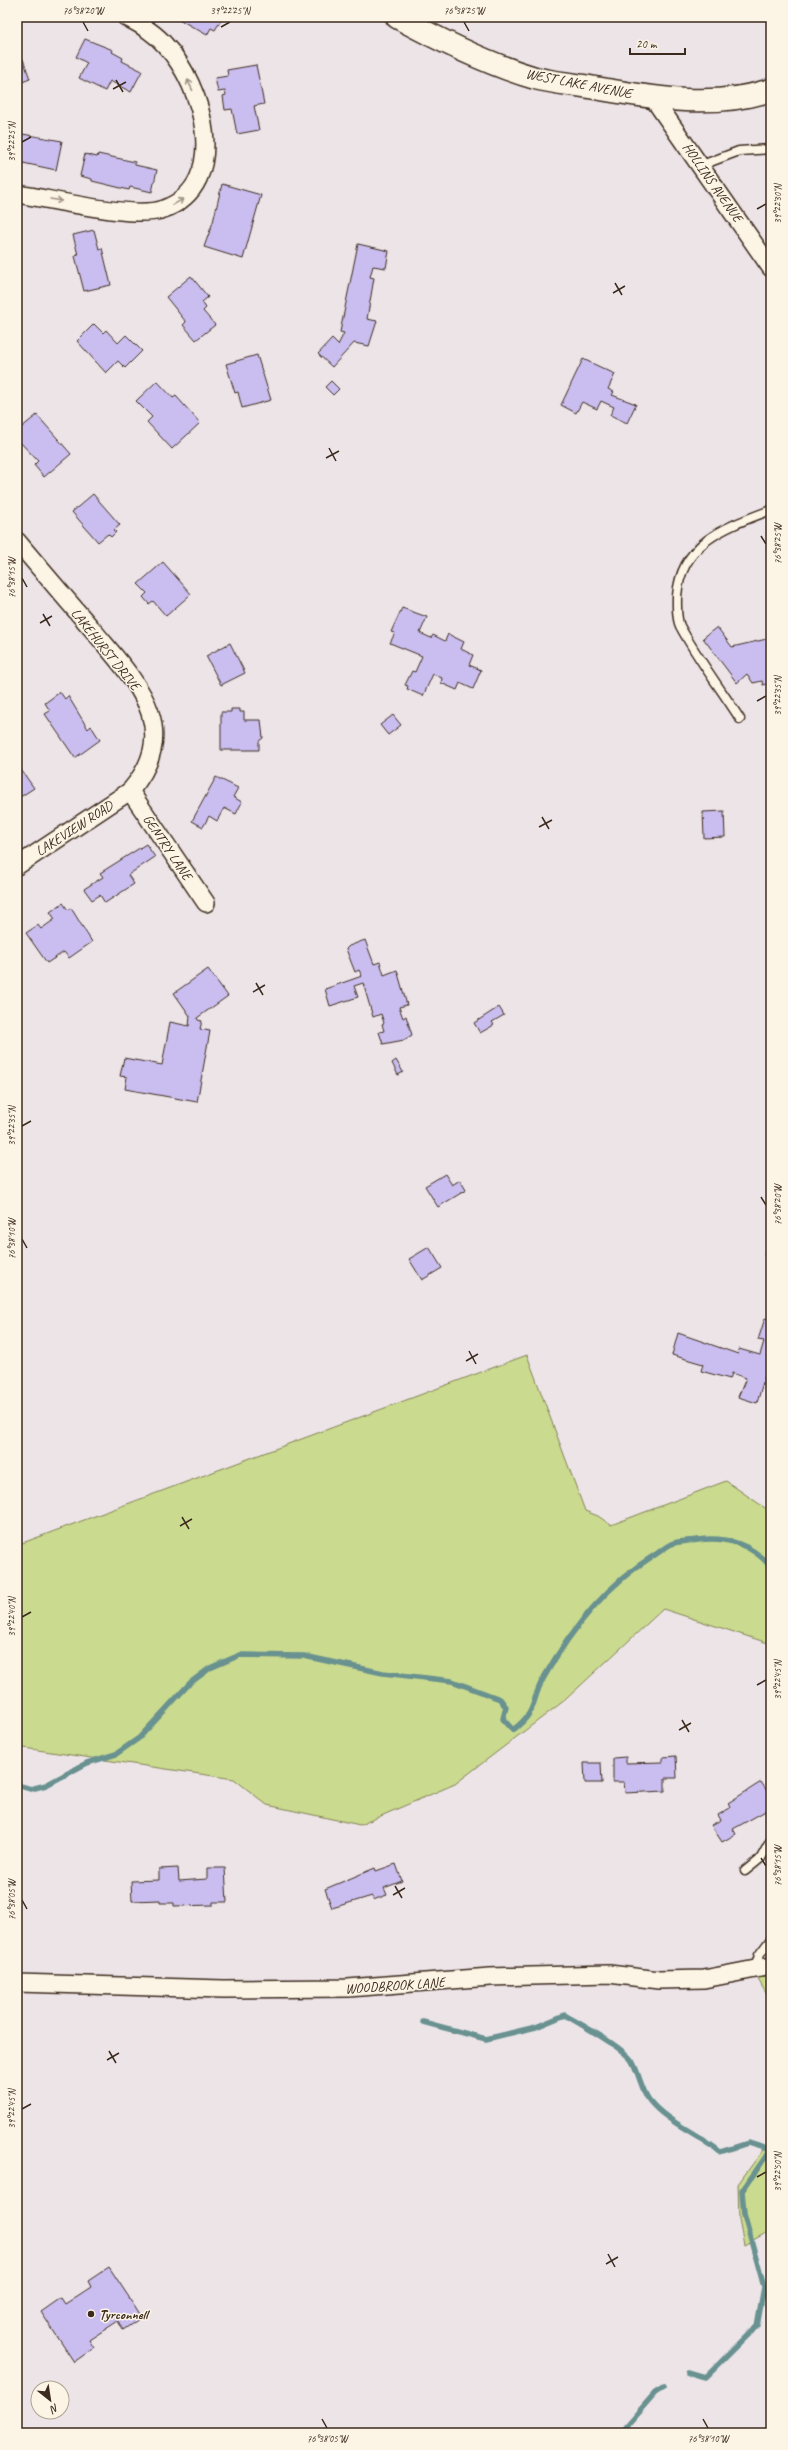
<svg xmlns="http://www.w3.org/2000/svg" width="788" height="2450" font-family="Caveat,sans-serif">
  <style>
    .green { fill: #cada8e; stroke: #828256 }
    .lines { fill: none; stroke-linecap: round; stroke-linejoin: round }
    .stream { stroke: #679190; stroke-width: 5.5 }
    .building { fill: #cabef0; stroke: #3b2a1e }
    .lane-casing { stroke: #3b2a1e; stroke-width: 11 }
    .street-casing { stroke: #3b2a1e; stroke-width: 20 }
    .secondary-casing { stroke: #3b2a1e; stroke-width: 25 }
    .lane { stroke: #fcf5e5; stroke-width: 8 }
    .street { stroke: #fcf5e5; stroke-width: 17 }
    .secondary { stroke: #fcf5e5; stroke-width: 22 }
    .oneway { stroke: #9c9082 }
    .ticks { fill: none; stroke: #3b2a1e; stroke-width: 1.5 }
    .poi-dot { fill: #3b2a1e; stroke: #fcf5e5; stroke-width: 1.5 }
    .labels { text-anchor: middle; stroke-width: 3; stroke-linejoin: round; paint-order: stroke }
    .street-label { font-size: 14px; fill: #3b2a1e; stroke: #fcf5e5 }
    .poi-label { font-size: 14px; font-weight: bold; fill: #3b2a1e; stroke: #fcf5e5; text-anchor: start }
    .neatline { fill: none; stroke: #3b2a1e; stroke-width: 1.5 }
    .ticks-label { font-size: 10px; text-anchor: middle; fill: #3b2a1e }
  </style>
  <rect width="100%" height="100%" fill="#ede4e8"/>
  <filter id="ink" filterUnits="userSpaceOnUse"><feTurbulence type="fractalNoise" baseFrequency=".025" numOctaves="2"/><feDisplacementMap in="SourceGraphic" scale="8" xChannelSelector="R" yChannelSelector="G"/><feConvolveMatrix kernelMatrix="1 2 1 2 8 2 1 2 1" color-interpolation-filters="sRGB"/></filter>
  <g filter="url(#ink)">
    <!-- green -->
    <path class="green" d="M527,1355L585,1511L598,1516L611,1525L726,1481L771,1512V1644L663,1609L565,1700L455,1784L360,1825L267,1805L234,1779L17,1747V1545Z
      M771,1963V2002L751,1967Z
      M771,2139V2228L766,2233L744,2245L739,2219L738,2184Z"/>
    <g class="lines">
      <!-- stream -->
      <path class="stream" d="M17,1785L31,1789L46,1785L87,1763L116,1754L139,1738L190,1683L210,1668L240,1655L304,1656L383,1673L452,1681L500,1699L506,1707L503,1719L513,1730C538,1711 530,1703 543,1679C570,1631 606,1585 653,1556C660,1552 667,1545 674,1543C682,1541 691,1541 698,1540C727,1536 753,1545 771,1567
        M423,2022L486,2039L536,2027L565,2015C580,2024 623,2047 632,2061C639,2073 641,2089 649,2100C667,2123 698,2133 720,2152L748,2143L771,2150
        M688,2373L705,2378L757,2326L764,2287L744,2214L742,2191L771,2149
        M620,2433L655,2393L663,2388"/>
    </g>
    <!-- building -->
    <path class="building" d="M175,17H223L215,30L211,28L207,35Z
      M85,39L113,50L112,52L123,58L122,61L142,71L131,92L110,81L105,91L79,78L87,63L76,57Z
      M23,59L30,79L17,84V62Z
      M256,65L264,104L254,106L259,130L237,134L232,109L225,110L223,96L226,95L225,91L218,92L215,78L228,76L227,70Z
      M17,133L62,141L56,170L23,163L22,169L17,168Z
      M85,154L97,157L98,154L135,162V165L157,170L152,192L130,187L129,190L92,181V179L80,176Z
      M222,184L261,195L243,259L204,247L213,222Z
      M94,230L99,249L102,248L111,285L84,291L75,256L78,255L73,235Z
      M358,244L389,251L386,268L373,266L370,277L374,278L367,319L377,321L369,346L354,343L332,367L318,354L332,339L338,345L344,333L340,332Z
      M191,276L208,297L202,302L206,308L203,311L215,325L196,340L183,325L186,322L166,297Z
      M94,324L103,333L106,330L118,343L126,335L142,351L125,368L118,361L106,373L77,341Z
      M257,355L271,400L242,408L238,392L235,393L226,364Z
      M583,359L615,374L608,389L614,392L612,395L636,404L627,423L610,415L614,407L601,401L597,409L582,402L576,413L561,405Z
      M157,381L173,398L176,396L200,423L172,449L147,422L152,417L136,401Z
      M331,381L339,389L333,395L325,387Z
      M37,415L71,454L44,477L34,465L38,461L17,439V431Z
      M93,494L120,525L114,530L116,532L111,537L108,534L98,542L72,512Z
      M163,562L191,594L166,616L153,601L149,604L143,597L147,593L138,584Z
      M402,608L427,617L420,633L431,638L433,635L445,641L448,634L464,642L461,649L473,655L469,665L481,670L473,689L460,683L457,690L441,683L442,678L433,674L423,696L407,689L408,686L405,685L412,671L415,672L422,656L390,643L395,633L391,632Z
      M717,627L732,647L771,638V688L768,684L763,685L762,681L753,683L747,674L737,683L703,638Z
      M230,643L245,673L221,685L206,656Z
      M60,692L65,699L68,696L88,729L91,726L100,740L75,758L45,714L50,711L45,703Z
      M231,709H240V712H244V720H261L263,738L259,741V750H221V712H231Z
      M393,715L401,725L388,735L380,725Z
      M19,767L34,788L17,799V768Z
      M216,777L238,788L233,797L242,802L236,814L224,808L217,821L209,816L203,827L192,821Z
      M724,811L725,837L704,838L703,812Z
      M146,844L155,857L128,875L134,884L105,903L100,895L92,900L84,889L103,877L100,873Z
      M63,903L68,910L71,908L92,942L69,958L64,952L47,963L26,933L38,925L41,929L55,919L50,912Z
      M365,940L374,964L380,962L384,975L397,970L407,1005L399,1007L403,1018L406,1016L412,1035L404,1040L383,1044L379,1032L384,1031L382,1024L384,1023L381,1014L373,1017L363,983L354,986L358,997L330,1006L325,989L362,976L359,970L355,972L346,949L349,946Z
      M208,969L228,996L197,1018L198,1020L202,1021L200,1029L210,1031L197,1102L125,1089L127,1077L120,1076L124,1058L162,1065L170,1022L189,1026L190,1016L174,993Z
      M499,1007L504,1015L492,1022L494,1025L480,1033L474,1023Z
      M396,1060L403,1072L398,1075L392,1063Z
      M445,1174L452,1185L460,1180L466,1190L438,1207L425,1186Z
      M429,1247L442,1268L422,1280L409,1259Z
      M771,1249V1265L764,1254Z
      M765,1318L771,1320V1373L766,1372L757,1403L738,1397L746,1378L732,1373L730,1379L701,1371L703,1364L672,1355L678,1333L738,1354L739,1349L760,1355L764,1341L758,1340Z
      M676,1756L677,1778H665V1791L625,1793L624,1782H613V1758L626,1757V1763L663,1762V1757Z
      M584,1763H601L602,1783H585Z
      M761,1782L767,1791L771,1788V1808L733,1829L736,1834L722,1842L711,1825L721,1820L718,1815L730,1808L728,1803Z
      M396,1864L402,1881L384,1888L387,1895L373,1900L372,1896L332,1908L325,1889L375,1868L376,1871Z
      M178,1868L179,1881L207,1879V1868H225L227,1902H213V1905L174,1906V1903H160V1900L132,1901L131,1881L159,1880V1869Z
      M109,2267L142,2317L123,2330L118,2321L89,2340L94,2348L74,2362L41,2312L61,2298L65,2304L91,2287L88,2281Z"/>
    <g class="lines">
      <defs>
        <path id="lane" d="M702,165L739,151L771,149
          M740,719C721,689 697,658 680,626C676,618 677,605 677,596C681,542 726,527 771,510
          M745,1871L761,1858L771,1840
          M755,1969L759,1955L771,1939"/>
        <path id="street" d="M653,98L771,268
          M17,194C52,199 135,220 164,209C232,184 203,85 165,45C155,33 140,24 126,17
          M17,541C42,571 67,600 92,629C133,679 185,727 130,791L17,866
          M130,791L206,903
          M17,1983L223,1989L348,1988L490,1977L609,1974L659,1980L704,1979L771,1966"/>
        <path id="secondary" d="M397,17C441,41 487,64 535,78C554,83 575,84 595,88C653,98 713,109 771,90"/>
      </defs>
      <!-- lane casing -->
      <use href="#lane" class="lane-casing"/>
      <!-- street casing -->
      <use href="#street" class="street-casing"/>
      <!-- secondary casing -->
      <use href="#secondary" class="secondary-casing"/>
      <!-- lane -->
      <use href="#lane" class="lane"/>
      <!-- street -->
      <use href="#street" class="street"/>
      <!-- secondary -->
      <use href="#secondary" class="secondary"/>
    </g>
    <!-- one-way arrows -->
    <defs><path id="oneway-shaft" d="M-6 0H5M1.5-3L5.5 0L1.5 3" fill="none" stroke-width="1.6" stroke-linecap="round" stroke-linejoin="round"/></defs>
    <g class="oneway">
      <use href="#oneway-shaft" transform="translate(190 85) rotate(-115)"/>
      <use href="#oneway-shaft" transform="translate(56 200) rotate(9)"/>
      <use href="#oneway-shaft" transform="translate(178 202) rotate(-31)"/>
    </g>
  </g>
  <!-- ticks -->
  <path class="ticks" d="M83,22L88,31M464,22L469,31M221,27L230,22M116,80L123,92M113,89L126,82M22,142L31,137M757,209L766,204M615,283L622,295M613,293L625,286M329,448L336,461M326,458L339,451M761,536L766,544M22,578L27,587M43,614L50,626M40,623L52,616M757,701L766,696M542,817L549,829M539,827L552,820M256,983L263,995M253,992L265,985M22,1126L31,1121M761,1197L766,1205M22,1239L27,1248M469,1351L476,1364M466,1361L478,1354M182,1517L189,1529M180,1526L192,1519M22,1617L31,1612M757,1685L766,1680M682,1720L689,1732M679,1730L691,1723M761,1858L766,1866M395,1886L402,1898M393,1895L405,1888M22,1900L27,1909M109,2051L116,2063M107,2060L119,2053M22,2109L31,2104M757,2177L766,2172M608,2254L615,2267M606,2264L618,2257M322,2419L327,2428M703,2419L708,2428"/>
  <!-- markers -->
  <circle class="poi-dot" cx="91" cy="2314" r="4"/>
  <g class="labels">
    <!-- street labels -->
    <g class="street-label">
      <text transform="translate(579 83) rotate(11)" y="5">WEST LAKE AVENUE</text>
      <text transform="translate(713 182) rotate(55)" y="5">HOLLINS AVENUE</text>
      <text transform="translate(106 649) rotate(51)" y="5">LAKEHURST DRIVE</text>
      <text transform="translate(74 828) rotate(-33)" y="5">LAKEVIEW ROAD</text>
      <text transform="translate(168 847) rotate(56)" y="5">GENTRY LANE</text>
      <text transform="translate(395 1985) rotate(-4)" y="5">WOODBROOK LANE</text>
    </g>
    <!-- poi labels -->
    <g class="poi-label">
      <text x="99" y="2319">Tyrconnell</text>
    </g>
  </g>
  <!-- margin -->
  <rect width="788" height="2450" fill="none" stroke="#fcf5e5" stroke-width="44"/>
  <!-- north arrow -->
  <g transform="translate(50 2400) rotate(150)"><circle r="19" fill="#fcf5e5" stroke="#afa495"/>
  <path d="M0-3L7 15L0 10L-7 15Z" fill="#3b2a1e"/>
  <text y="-6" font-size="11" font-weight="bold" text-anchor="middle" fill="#3b2a1e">N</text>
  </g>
  <!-- scale -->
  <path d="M630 48v6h55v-6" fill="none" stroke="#3b2a1e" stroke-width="2"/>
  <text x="636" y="48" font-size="12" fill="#3b2a1e" stroke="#fcf5e5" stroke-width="3" paint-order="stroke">20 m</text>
  <rect x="22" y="22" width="744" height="2406" class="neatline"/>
  <g class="ticks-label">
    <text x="83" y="14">76°38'20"W</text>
    <text x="230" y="14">39°22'25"N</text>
    <text x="464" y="14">76°38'25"W</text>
    <text transform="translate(11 142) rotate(-90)" y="4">39°22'25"N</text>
    <text transform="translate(777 204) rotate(-90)" y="4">39°22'30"N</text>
    <text transform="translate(777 544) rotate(-90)" y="4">76°38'25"W</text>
    <text transform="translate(11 578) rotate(-90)" y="4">76°38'15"W</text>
    <text transform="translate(777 696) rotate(-90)" y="4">39°22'35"N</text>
    <text transform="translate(11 1126) rotate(-90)" y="4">39°22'35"N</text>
    <text transform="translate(777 1205) rotate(-90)" y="4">76°38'20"W</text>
    <text transform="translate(11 1239) rotate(-90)" y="4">76°38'10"W</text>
    <text transform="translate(11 1617) rotate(-90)" y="4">39°22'40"N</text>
    <text transform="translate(777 1680) rotate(-90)" y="4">39°22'45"N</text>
    <text transform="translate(777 1866) rotate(-90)" y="4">76°38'15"W</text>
    <text transform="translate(11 1900) rotate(-90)" y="4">76°38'05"W</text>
    <text transform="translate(11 2109) rotate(-90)" y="4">39°22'45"N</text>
    <text transform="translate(777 2172) rotate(-90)" y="4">39°22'50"N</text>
    <text x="327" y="2442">76°38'05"W</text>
    <text x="708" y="2442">76°38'10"W</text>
  </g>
</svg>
